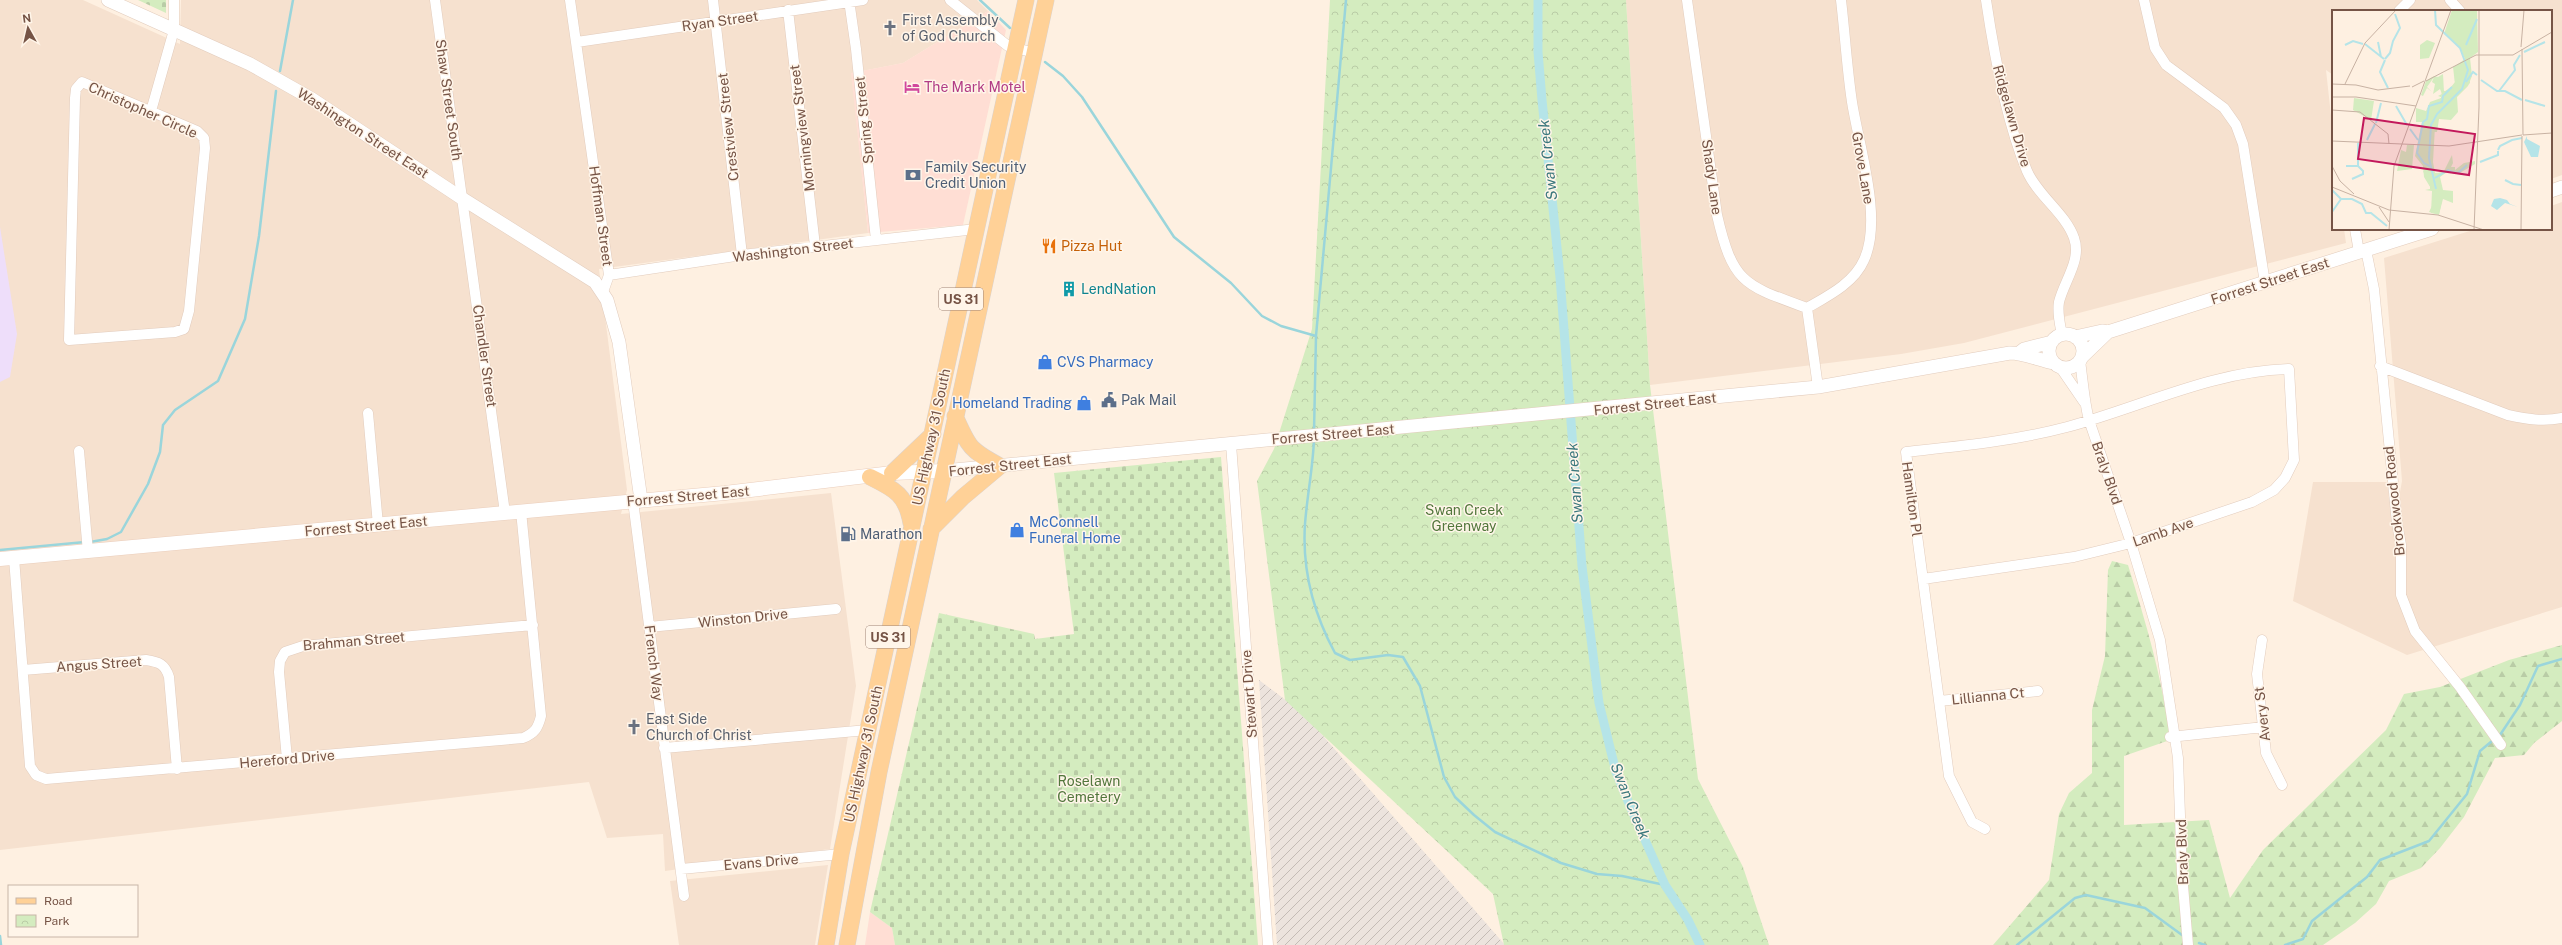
<svg xmlns="http://www.w3.org/2000/svg" width="2562" height="945" font-family="'Public Sans',sans-serif">
  <style>
    .residential { fill: #f6e1cf }
    .commercial { fill: #ffded4 }
    .industrial { fill: url(#industrial-furrows) }
    .education { fill: #eedefa }
    .forest { fill: url(#forest-firs) }
    .cemetery { fill: url(#cemetery-stones) }
    .park { fill: url(#park-crowns) }
    .lines { fill: none; stroke-linecap: round; stroke-linejoin: round }
    .stream { stroke: #9ad5db; stroke-width: 2.5 }
    .canal { stroke: #b5e4e8; stroke-width: 9 }
    .minor-casing { stroke: #e2ccbd; stroke-width: 11 }
    .tertiary-casing { stroke: #e2ccbd; stroke-width: 14 }
    .secondary-casing { stroke: #eacebc; stroke-width: 15 }
    .primary-casing { stroke: #dbd3cf; stroke-width: 17 }
    .minor { stroke: #fff; stroke-width: 10 }
    .tertiary { stroke: #fff; stroke-width: 13 }
    .secondary { stroke: #fff; stroke-width: 14 }
    .primary { stroke: #ffd197; stroke-width: 16 }
    .labels { text-anchor: middle; stroke-width: 3; stroke-linejoin: round; paint-order: stroke }
    .shield { fill: #fff5e9; stroke: #9f8477; stroke-width: 1 }
    .shield-label { font-size: 13px; font-weight: bold; fill: #765446 }
    .worship-label { font-size: 14px; fill: #5b616d; stroke: #fff5e9; text-anchor: start }
    .street-label { font-size: 14px; fill: #765446; stroke: #fff5e9 }
    .hotel-label { font-size: 14px; fill: #b23c85; stroke: #fff5e9; text-anchor: start }
    .service-label { font-size: 14px; fill: #4e5e75; stroke: #fff5e9; text-anchor: start }
    .food-label { font-size: 14px; fill: #c56008; stroke: #fff5e9; text-anchor: start }
    .culture-label { font-size: 14px; fill: #0d838f; stroke: #fff5e9; text-anchor: start }
    .shop-label { font-size: 14px; fill: #366cbe; stroke: #fff5e9; text-anchor: start }
    .park-label { font-size: 14px; fill: #52773c; stroke: #fff5e9 }
    .water-label { font-size: 15px; font-style: italic; fill: #3a777d; stroke: #fff5e9 }
    .inset-river { fill: none; stroke: #b5e4e8; stroke-width: 2 }
    .inset-road { fill: none; stroke: #c8b2a3; stroke-width: 1 }
    .view { fill: #c2185b; fill-opacity: 0.15; stroke: #c2185b; stroke-width: 2 }
    .inset-edge { fill: none; stroke: #765446; stroke-width: 2 }
  </style>
  <defs>
    <pattern id="industrial-furrows" width="10" height="10" patternUnits="userSpaceOnUse"><rect width="10" height="10" fill="#ece3dd"/><path d="M-1 1l2-2M0 10L10 0M9 11l2-2" fill="none" stroke="#c4bbb5"/></pattern>
    <pattern id="forest-firs" width="22" height="20" patternUnits="userSpaceOnUse"><rect width="22" height="20" fill="#d4ecbf"/><path d="M5 1l3.5 6h-7zM16 11l3.5 6h-7z" fill="#b9cca6"/></pattern>
    <pattern id="cemetery-stones" width="16" height="16" patternUnits="userSpaceOnUse"><rect width="16" height="16" fill="#d4ecbf"/><path d="M2 7V4a2 2 0 0 1 4 0v3zM10 15v-3a2 2 0 0 1 4 0v3z" fill="#b9cca6"/></pattern>
    <pattern id="park-crowns" width="20" height="18" patternUnits="userSpaceOnUse"><rect width="20" height="18" fill="#d4ecbf"/><path d="M2 6a3 3 0 1 1 6 0M12 15a3 3 0 1 1 6 0" fill="none" stroke="#b9cca6"/></pattern>
  </defs>
  <rect width="100%" height="100%" fill="#fef0e1"/>
  <!-- residential -->
  <path class="residential" d="M0,0H83L180,44L181,0H977L988,11L903,63L852,73L868,233L599,269L627,490L621,514L831,493L856,686L830,849L665,871L663,834L607,838L589,782L0,850Z
    M1626,0H2562V175L2551,179V11H2333V75L2326,70L2333,134V229H2344L2346,243L1964,343L1901,354L1650,385Z
    M2562,202V607L2407,655L2293,601L2313,482H2387L2393,531L2402,481L2384,258L2476,229H2551V206Z
    M828,865L815,945H679L670,881Z"/>
  <!-- commercial -->
  <path class="commercial" d="M988,11L1006,30L963,225L868,233L851,73L903,63Z
    M870,912L892,928L895,945H865Z"/>
  <!-- industrial -->
  <path class="industrial" d="M1259,680L1304,714L1505,945H1277Z"/>
  <!-- education -->
  <path class="education" d="M0,227L17,334L10,377L0,382Z"/>
  <!-- forest -->
  <path class="forest" d="M2112,561L2128,565C2146,623 2163,680 2170,740L2124,756V825L2209,820L2230,898L2263,850L2386,730L2404,694L2440,687L2509,660L2562,645V721L2534,743L2524,755L2495,758L2464,817L2440,848L2421,868L2389,881L2376,904L2355,923L2323,945H1993L2049,880L2059,814L2069,793L2092,773V710L2105,656L2108,570Z"/>
  <!-- cemetery -->
  <path class="cemetery" d="M138,0H166V13Z
    M1221,457L1258,945H895L892,928L870,912L939,613L1034,634L1035,639L1074,634L1054,473Z"/>
  <!-- park -->
  <path class="park" d="M1330,0H1626L1650,385L1698,779L1743,867L1769,945H1504L1493,894L1285,700L1257,481L1274,449L1312,329Z"/>
  <g class="lines">
    <!-- stream -->
    <path class="stream" d="M980,0L1010,28
      M1045,62L1063,76L1082,97L1174,237L1231,283L1262,316L1281,326L1316,336
      M280,71L293,0
      M1314,432L1316,336L1346,0
      M1314,439C1313,468 1307,496 1305,524C1302,569 1314,614 1335,653L1350,660L1388,655L1403,657L1420,686L1444,777L1455,797L1474,815L1495,832L1561,863L1597,874L1622,876L1665,885
      M90,542L107,539L121,532L148,484L160,452L163,425L175,410L218,381L245,319L259,236L276,91
      M0,550L85,542
      M2500,735L2520,705L2538,666L2562,659
      M0,936L1,945
      M2199,943L2205,945
      M2017,945L2075,898L2086,895L2145,908L2182,935
      M2285,945L2303,939L2312,921L2367,877L2380,860L2429,841L2467,794L2480,751L2492,741"/>
    <!-- canal -->
    <path class="canal" d="M1538,0V52L1542,100L1560,277L1582,566L1599,703L1616,772L1633,813L1665,885L1688,920L1700,945"/>
    <defs>
      <path id="minor" d="M435,0L505,513
        M570,0L609,275L603,292
        M713,0L742,255
        M849,0L856,49L876,240
        M950,0L1008,46L1035,53
        M1687,0L1717,215C1733,284 1744,285 1807,308
        M1986,0C1994,54 2006,121 2027,171C2038,196 2066,214 2074,238C2082,260 2064,281 2059,302C2057,313 2060,324 2062,335
        M2144,0L2155,48L2166,65L2224,108L2236,125L2243,144L2265,283
        M2450,0L2460,11
        M788,10L815,246
        M2399,11L2410,0
        M577,42L863,0
        M82,82L197,131L204,138L205,148L189,311L184,329L175,332L69,340L75,98L76,89Z
        M151,111L174,30V0
        M2355,229L2359,252
        M2366,250L2374,289L2397,523L2401,545V595L2415,631L2460,687L2501,745
        M609,275L742,255L976,229
        M1807,308C1828,296 1854,283 1864,260C1883,219 1859,147 1852,102C1847,69 1845,34 1841,0
        M1807,308L1818,387
        M2080,361C2083,381 2084,401 2089,420L2131,543L2160,640L2178,758L2182,874L2188,945
        M2380,366L2508,415C2527,419 2543,422 2562,418
        M2060,367L2084,402
        M368,413L378,525
        M1231,444L1268,945
        M79,451L88,552
        M633,501L684,896
        M14,558L30,766L36,775L46,779L523,738C535,733 538,728 541,716L521,511
        M1923,579L2074,557L2131,543L2252,502L2274,490L2285,478L2294,460L2289,369C2212,371 2141,407 2067,427C2014,441 1960,446 1906,452L1949,776L1972,822L1985,829
        M649,627L836,609
        M2262,640L2257,674L2266,753L2282,785
        M23,670L146,660C159,662 165,664 169,677L177,769
        M1939,701L2038,691
        M2170,737L2264,727
        M664,748L868,730
        M287,759L279,672L280,661L285,652L303,646L533,625
        M681,869L841,854"/>
      <path id="tertiary" d="M108,0L250,64L312,99L463,199L595,282L607,300L619,342L641,500
        M2551,191L2562,187
        M2049 351a17 17 0 1 1 34 0a17 17 0 1 1-34 0Z
        M2075,337L2102,331L2108,332L2432,229
        M2019,353L2024,349L2052,342
        M2082,357L2108,332
        M944,471L1818,387L2010,353C2023,353 2039,360 2054,363"/>
      <path id="secondary" d="M0,559L725,493L892,473L944,471"/>
      <path id="primary" d="M892,473L933,434
        M870,477C894,489 906,494 911,523
        M931,529L963,497L1000,466C970,450 969,448 955,416
        M826,945L841,854L1026,0
        M847,945L879,772L1046,0"/>
    </defs>
    <!-- minor casing -->
    <use href="#minor" class="minor-casing"/>
    <!-- tertiary casing -->
    <use href="#tertiary" class="tertiary-casing"/>
    <!-- secondary casing -->
    <use href="#secondary" class="secondary-casing"/>
    <!-- primary casing -->
    <use href="#primary" class="primary-casing"/>
    <!-- minor -->
    <use href="#minor" class="minor"/>
    <!-- tertiary -->
    <use href="#tertiary" class="tertiary"/>
    <!-- secondary -->
    <use href="#secondary" class="secondary"/>
    <!-- primary -->
    <use href="#primary" class="primary"/>
  </g>
  <!-- icons -->
  <defs>
    <symbol id="church-bare" viewBox="-9 -9 18 18"><path d="M-1.2-6h2.4v3.5h3.3v2.4h-3.3V6h-2.4V-.1h-3.3v-2.4h3.3Z" fill="#6b7280" stroke="#fff5e9" stroke-width="2.5" paint-order="stroke"/></symbol>
    <symbol id="hotel-bare" viewBox="-9 -9 18 18"><path d="M-6-4.5h1.5V1H6V5H4.5V3h-9V5H-6ZM-4 0a1.8 1.8 0 1 1 3.6 0ZM.5 0V-2.5h3Q6-2.5 6 0Z" fill="#d1479c" stroke="#fff5e9" stroke-width="2.5" paint-order="stroke"/></symbol>
    <symbol id="bank-bare" viewBox="-9 -9 18 18"><path d="M-6-4H6V4H-6ZM0-2.3a2.3 2.3 0 1 0 0 4.6a2.3 2.3 0 1 0 0-4.6Z" fill="#5c6f8a" stroke="#fff5e9" stroke-width="2.5" paint-order="stroke"/></symbol>
    <symbol id="restaurant-bare" viewBox="-9 -9 18 18"><path d="M-5-6h1v4h1v-4h1v4h1v-4h1v5L-1.5 .5V6h-2V.5L-5-1ZM5-6V6H3V1.5H1.5Q1.5-4 5-6Z" fill="#e8710a" stroke="#fff5e9" stroke-width="2.5" paint-order="stroke"/></symbol>
    <symbol id="building-bare" viewBox="-9 -9 18 18"><path d="M-4-6H4V6H1V3H-1V6H-4ZM-2.5-4.3h1.7v1.8h-1.7ZM.8-4.3h1.7v1.8H.8ZM-2.5-1h1.7V.8h-1.7ZM.8-1h1.7V.8H.8Z" fill="#0f9aa8" stroke="#fff5e9" stroke-width="2.5" paint-order="stroke"/></symbol>
    <symbol id="shop-bare" viewBox="-9 -9 18 18"><path d="M-5-2.5h2.3a2.7 3.5 0 0 1 5.4 0H5L5.5 6h-11ZM-1.5-2.5h3a1.5 2.3 0 0 0-3 0Z" fill="#3f7fe0" stroke="#fff5e9" stroke-width="2.5" paint-order="stroke"/></symbol>
    <symbol id="civic-bare" viewBox="-9 -9 18 18"><path d="M-.6-6.5H3V-4.5H.6V-3L4-1V1h2V6H-6V1h2V-1L-.6-3ZM-1.2 2.5V6h2.4V2.5Z" fill="#5c6f8a" stroke="#fff5e9" stroke-width="2.5" paint-order="stroke"/></symbol>
    <symbol id="fuel-bare" viewBox="-9 -9 18 18"><path d="M-5.5-6h7V0h2V4h1.3V-2.5L3-4.5l.8-.8L6-3V5H2.5V1h-1V6h-7ZM-4.2-4.7v3.2H.2V-4.7Z" fill="#5c6f8a" stroke="#fff5e9" stroke-width="2.5" paint-order="stroke"/></symbol>
  </defs>
  <g fill-rule="evenodd">
    <use href="#church-bare" x="879" y="17" width="22" height="22"/>
    <use href="#hotel-bare" x="901" y="76" width="22" height="22"/>
    <use href="#bank-bare" x="902" y="164" width="22" height="22"/>
    <use href="#restaurant-bare" x="1038" y="235" width="22" height="22"/>
    <use href="#building-bare" x="1058" y="278" width="22" height="22"/>
    <use href="#shop-bare" x="1034" y="351" width="22" height="22"/>
    <use href="#civic-bare" x="1098" y="389" width="22" height="22"/>
    <use href="#shop-bare" x="1073" y="392" width="22" height="22"/>
    <use href="#shop-bare" x="1006" y="519" width="22" height="22"/>
    <use href="#fuel-bare" x="837" y="523" width="22" height="22"/>
    <use href="#church-bare" x="623" y="716" width="22" height="22"/>
  </g>
  <g class="labels">
    <!-- shield labels -->
    <g class="shield">
      <rect x="939" y="288" width="44" height="22" rx="3"/>
      <rect x="866" y="626" width="44" height="22" rx="3"/>
    </g>
    <g class="shield-label">
      <text x="961" y="304">US 31</text>
      <text x="888" y="642">US 31</text>
    </g>
    <!-- worship labels -->
    <g class="worship-label">
      <text x="902" y="25">First Assembly<tspan x="902" dy="16">of God Church</tspan></text>
      <text x="646" y="724">East Side<tspan x="646" dy="16">Church of Christ</tspan></text>
    </g>
    <!-- street labels -->
    <g class="street-label">
      <text transform="translate(720 21) rotate(-8)" y="5">Ryan Street</text>
      <text transform="translate(449 100) rotate(82)" y="5">Shaw Street South</text>
      <text transform="translate(143 110) rotate(24)" y="5">Christopher Circle</text>
      <text transform="translate(2012 116) rotate(74)" y="5">Ridgelawn Drive</text>
      <text transform="translate(864 120) rotate(-96)" y="5">Spring Street</text>
      <text transform="translate(728 127) rotate(-96)" y="5">Crestview Street</text>
      <text transform="translate(802 128) rotate(-97)" y="5">Morningview Street</text>
      <text transform="translate(363 133) rotate(33)" y="5">Washington Street East</text>
      <text transform="translate(1863 168) rotate(80)" y="5">Grove Lane</text>
      <text transform="translate(1712 177) rotate(82)" y="5">Shady Lane</text>
      <text transform="translate(601 216) rotate(82)" y="5">Hoffman Street</text>
      <text transform="translate(793 250) rotate(-7)" y="5">Washington Street</text>
      <text transform="translate(2270 281) rotate(-18)" y="5">Forrest Street East</text>
      <text transform="translate(485 356) rotate(82)" y="5">Chandler Street</text>
      <text transform="translate(1655 404) rotate(-6)" y="5">Forrest Street East</text>
      <text transform="translate(1333 434) rotate(-5)" y="5">Forrest Street East</text>
      <text transform="translate(931 437) rotate(-78)" y="5">US Highway 31 South</text>
      <text transform="translate(1010 465) rotate(-6)" y="5">Forrest Street East</text>
      <text transform="translate(2107 473) rotate(71)" y="5">Braly Blvd</text>
      <text transform="translate(688 496) rotate(-5)" y="5">Forrest Street East</text>
      <text transform="translate(1912 499) rotate(82)" y="5">Hamilton Pl</text>
      <text transform="translate(2394 501) rotate(-96)" y="5">Brookwood Road</text>
      <text transform="translate(366 526) rotate(-5)" y="5">Forrest Street East</text>
      <text transform="translate(2163 532) rotate(-19)" y="5">Lamb Ave</text>
      <text transform="translate(743 618) rotate(-6)" y="5">Winston Drive</text>
      <text transform="translate(354 641) rotate(-5)" y="5">Brahman Street</text>
      <text transform="translate(654 663) rotate(83)" y="5">French Way</text>
      <text transform="translate(99 664) rotate(-4)" y="5">Angus Street</text>
      <text transform="translate(1249 694) rotate(-94)" y="5">Stewart Drive</text>
      <text transform="translate(1988 696) rotate(-6)" y="5">Lillianna Ct</text>
      <text transform="translate(2262 714) rotate(-97)" y="5">Avery St</text>
      <text transform="translate(863 754) rotate(-78)" y="5">US Highway 31 South</text>
      <text transform="translate(287 759) rotate(-5)" y="5">Hereford Drive</text>
      <text transform="translate(2182 852) rotate(-92)" y="5">Braly Blvd</text>
      <text transform="translate(761 862) rotate(-5)" y="5">Evans Drive</text>
    </g>
    <!-- hotel labels -->
    <g class="hotel-label">
      <text x="924" y="92">The Mark Motel</text>
    </g>
    <!-- service labels -->
    <g class="service-label">
      <text x="925" y="172">Family Security<tspan x="925" dy="16">Credit Union</tspan></text>
      <text x="1121" y="405">Pak Mail</text>
      <text x="860" y="539">Marathon</text>
    </g>
    <!-- food labels -->
    <g class="food-label">
      <text x="1061" y="251">Pizza Hut</text>
    </g>
    <!-- culture labels -->
    <g class="culture-label">
      <text x="1081" y="294">LendNation</text>
    </g>
    <!-- shop labels -->
    <g class="shop-label">
      <text x="1057" y="367">CVS Pharmacy</text>
      <text x="1072" y="408" text-anchor="end">Homeland Trading</text>
      <text x="1029" y="527">McConnell<tspan x="1029" dy="16">Funeral Home</tspan></text>
    </g>
    <!-- park labels -->
    <g class="park-label">
      <text x="1464" y="515">Swan Creek<tspan x="1464" dy="16">Greenway</tspan></text>
      <text x="1089" y="786">Roselawn<tspan x="1089" dy="16">Cemetery</tspan></text>
    </g>
    <!-- water labels -->
    <g class="water-label">
      <text transform="translate(1548 160) rotate(-96)" y="5">Swan Creek</text>
      <text transform="translate(1575 483) rotate(-94)" y="5">Swan Creek</text>
      <text transform="translate(1630 801) rotate(68)" y="5">Swan Creek</text>
    </g>
  </g>
  <!-- overview -->
  <g transform="translate(2332 10)">
    <rect width="220" height="220" fill="#fef0e1"/>
    <path d="M95,30L103,33L97,48L88,49V35ZM111,64L112,82H110V85L109,87L106,86L110,84L108,79L101,84L103,74L100,72L102,67L95,77L100,82L95,78L91,86L89,85L94,71L102,66L106,67Z" fill="#d4ecbf"/>
    <path d="M138,48L140,66L136,76L125,87L126,102L119,110L107,109L105,122H102L98,110L112,82L123,74L121,57ZM120,145L121,153L119,157H123V160L132,153L143,151V154L126,164L115,162L108,167L111,180L121,181V193L111,189L107,204L99,203L100,181L93,180L98,179V176L91,161L103,164L112,161Z" fill="#d4ecbf"/>
    <path d="M22,88L42,91L39,110L21,100ZM75,135H82L80,159L65,161L69,140L74,142Z" fill="#d4ecbf"/>
    <path d="M120,0H145L146,42L138,48V73L125,85L115,104L105,110L103,116L101,152L103,163H107L110,190L107,205L97,202L100,196V180L92,167L91,156L83,146L90,112H84V98L94,101L98,92L109,88L110,81H116L123,72L122,57L133,49L128,38L112,24Z" fill="#d4ecbf"/>
    <path d="M195,126V129L208,136L206,147H199L192,132ZM168,188L175,190L178,194L186,197L173,193L165,200L159,196L162,189Z" fill="#b5e4e8"/>
    <path class="inset-river" d="M103,0L104,15L128,38L136,60L130,79L105,104L99,115L97,148L104,179M46,32L49,47M33,34L52,49M13,35L21,31L31,34M134,35L145,9M192,42L213,32M53,49L58,43L61,31L68,18L63,4M53,50L48,62L56,78M149,70L165,81H173L190,90M134,72L141,62L145,65M167,81L183,60L182,55L188,45M193,90L213,96M64,96L75,115M44,113L49,93M78,119L86,130M35,130L43,114M26,133V156M166,140L168,136L180,130L190,128M148,152L166,145V141M14,156H26L31,161V164L20,169M99,157L92,153L85,143L91,112L95,109L97,96L110,92L111,86L120,77M121,162L126,163L135,155M103,168L116,160L121,162M173,170L181,174L189,175M0,180L9,189H20L30,194L34,203H39L55,216M0,202L9,189"/>
    <path class="inset-road" d="M189,37L192,0M190,39L191,125M94,71L144,45H181L220,22M0,74L24,75L46,80L78,76M13,74L33,33L64,0M80,77L92,71M0,87H24L84,96M0,100L28,102L56,124L57,134M191,125L220,123M0,131L70,134M70,134L117,136L190,125M0,156L8,171L22,184M0,177L57,200L106,205L152,220M47,197L57,212M57,220L62,156L119,0M142,220L147,97V0M189,220L190,126"/>
    <path class="view" d="M32,108L143,124L137,165L26,149Z"/>
    <rect width="220" height="220" class="inset-edge"/>
  </g>
  <!-- legend -->
  <rect x="8" y="885" width="130" height="52" fill="#fff5e9" stroke="#c8b5a8"/>
  <rect x="16" y="898" width="20" height="6" fill="#ffd197" stroke="#c8b5a8"/>
  <text x="44" y="905" font-size="12" fill="#765446">Road</text>
  <rect x="16" y="915" width="20" height="12" fill="url(#park-crowns)" stroke="#c8b5a8"/>
  <text x="44" y="925" font-size="12" fill="#765446">Park</text>
  <!-- north arrow -->
  <g transform="translate(28 28) rotate(352)" stroke="#fff5e9" stroke-width="3" paint-order="stroke">
  <path d="M0-3L7 15L0 10L-7 15Z" fill="#765446"/>
  <text y="-6" font-size="11" font-weight="bold" text-anchor="middle" fill="#765446">N</text>
  </g>
</svg>
